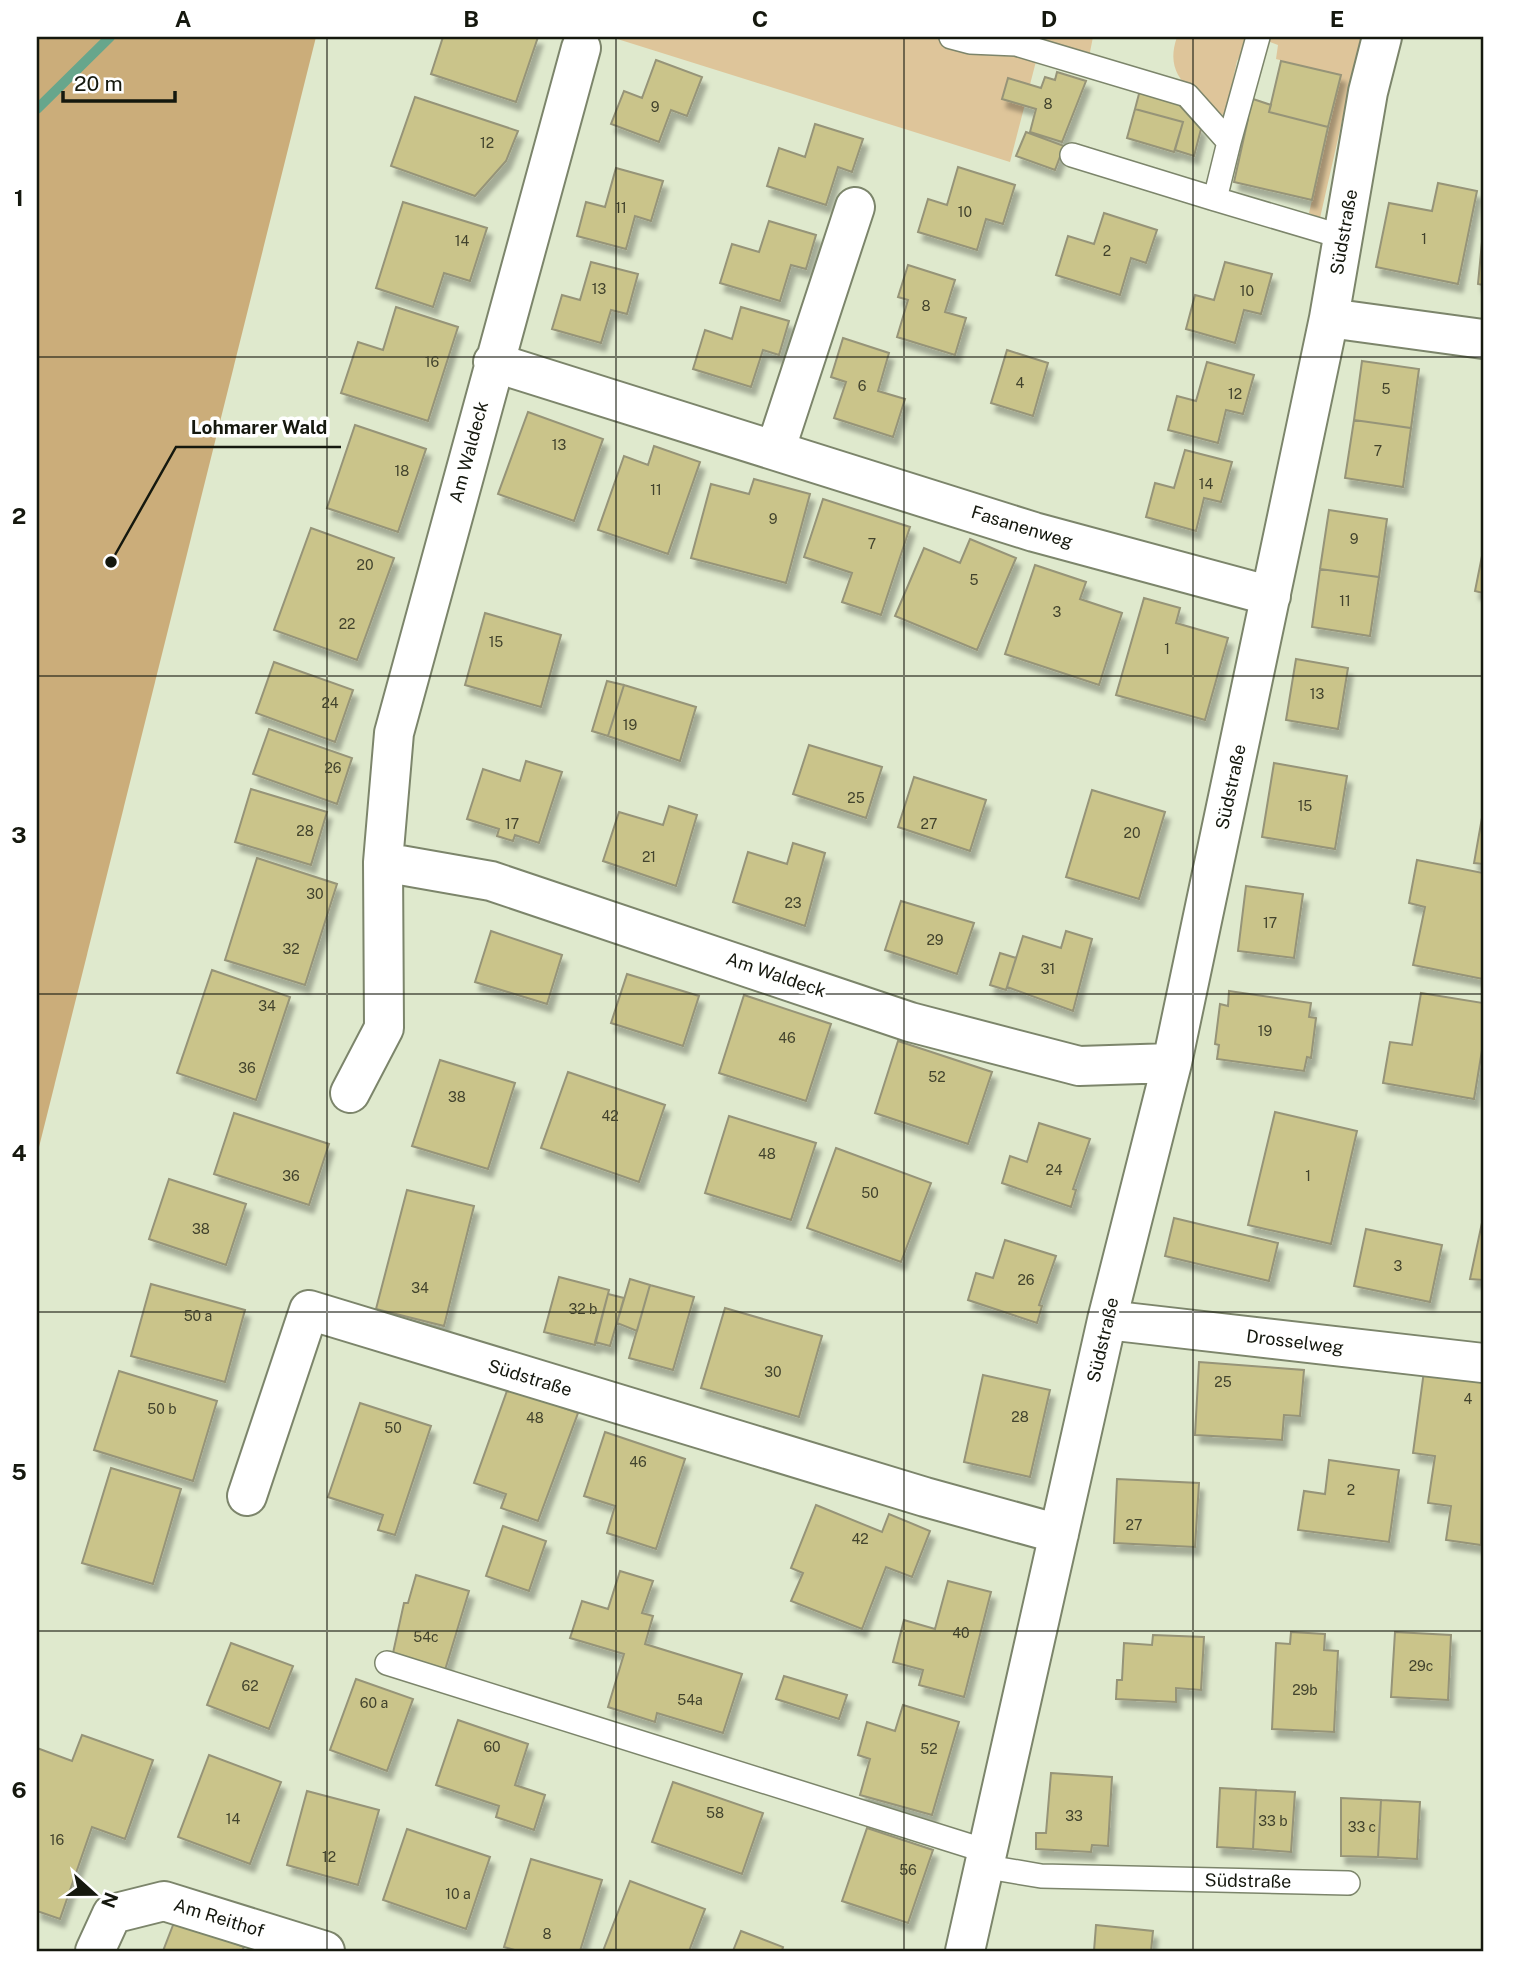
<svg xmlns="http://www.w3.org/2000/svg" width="1520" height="1988" font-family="'Public Sans',sans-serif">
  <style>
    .green { fill: #dec59a }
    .forest { fill: #cbad7a }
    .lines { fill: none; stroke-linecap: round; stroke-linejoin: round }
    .stream { stroke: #67a68c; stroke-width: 10 }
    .building { fill: #cac48a; stroke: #969478; stroke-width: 2; filter: url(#shadow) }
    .service-casing { stroke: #7c856b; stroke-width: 26 }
    .minor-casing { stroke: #7c856b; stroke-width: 42 }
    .service { stroke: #fff; stroke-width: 23 }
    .minor { stroke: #fff; stroke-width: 38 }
    .grid { fill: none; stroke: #15180e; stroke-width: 2; stroke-opacity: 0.55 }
    .labels { text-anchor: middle; stroke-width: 7; stroke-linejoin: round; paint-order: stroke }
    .number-label { font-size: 14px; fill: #42432d }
    .street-label { font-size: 18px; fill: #15180e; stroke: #fff }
    .leader { fill: none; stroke: #15180e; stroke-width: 2.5 }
    .callout-dot { fill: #15180e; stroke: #fff; stroke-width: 2.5 }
    .callout-label { font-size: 19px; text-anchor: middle; font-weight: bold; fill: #15180e; stroke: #fff; stroke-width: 7; stroke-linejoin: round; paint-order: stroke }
    .neatline { fill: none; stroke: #15180e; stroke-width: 2.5 }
    .grid-label { font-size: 23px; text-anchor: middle; font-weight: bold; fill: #15180e }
  </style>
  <defs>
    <filter id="shadow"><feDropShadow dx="4.5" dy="8" stdDeviation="2" flood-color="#0004"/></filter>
  </defs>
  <rect width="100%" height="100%" fill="#dfe9cd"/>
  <!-- green -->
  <path class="green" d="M611,37H1093L1089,57L1041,42L1010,162Z
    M1177,37H1252L1237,61L1225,117C1196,92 1162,80 1177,37Z
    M1256,37H1361L1320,218L1309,213L1341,76L1276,59L1278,45Z"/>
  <!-- forest -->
  <path class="forest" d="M37,37H316L37,1155Z"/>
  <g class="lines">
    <!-- stream -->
    <path class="stream" d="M37,109L110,37"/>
  </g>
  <!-- building -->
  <path class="building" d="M443,37H538L516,102L431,74Z
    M656,60L702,77L687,116L671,110L659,142L611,124L624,91L642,98Z
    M1281,61L1341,75L1328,127L1269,112Z
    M1057,72L1086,81L1062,142L1030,132L1036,109L1002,99L1008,78L1041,88L1045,77L1055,80Z
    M1140,90L1174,99L1201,129L1194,156L1175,150L1183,122L1135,109Z
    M415,97L518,131L506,161L475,196L391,166Z
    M1250,98L1271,105L1269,112L1328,127L1312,200L1234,182L1248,119L1243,117Z
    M1135,109L1183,122L1174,152L1127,138Z
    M815,124L863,139L852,172L838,167L826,205L767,186L779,148L805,157Z
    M1026,132L1064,146L1055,170L1016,156Z
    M958,167L1015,185L1003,224L986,219L977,250L918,232L928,199L947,205Z
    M616,168L663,181L651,221L635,216L626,249L577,236L586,202L605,207Z
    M1438,183L1477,191L1458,284L1376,267L1389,203L1432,211Z
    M403,202L487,228L470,281L444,273L433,307L376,288Z
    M1104,213L1157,230L1146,263L1131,258L1120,295L1056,275L1068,236L1094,244Z
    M769,221L816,235L806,269L791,265L780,301L720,283L732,244L759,252Z
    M1483,231V285L1478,284Z
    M591,262L638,274L627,314L611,310L601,343L552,329L562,295L580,300Z
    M1225,262L1272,274L1261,314L1244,310L1235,343L1186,329L1195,295L1214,300Z
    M908,265L955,280L945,312L966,318L955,355L897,337L908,300L898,297Z
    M396,307L458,327L428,421L341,393L358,342L383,350Z
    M741,307L789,321L779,355L763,350L751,387L693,369L705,330L732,339Z
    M843,338L889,353L878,391L905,399L893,437L834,418L846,382L831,377Z
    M1007,350L1048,363L1033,416L991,403Z
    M1362,361L1419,369L1411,428L1354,420Z
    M1207,362L1254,375L1243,414L1226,410L1218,443L1168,430L1177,396L1196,401Z
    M528,412L603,439L574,521L498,494Z
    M1354,420L1411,428L1403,487L1345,478Z
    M355,425L426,449L398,532L327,508Z
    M654,446L700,462L668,554L598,530L624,456L648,465Z
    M1185,450L1232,462L1221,502L1204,498L1196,531L1146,517L1155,483L1174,488Z
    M754,479L810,494L786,583L691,558L711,484L749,494Z
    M823,499L910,527L881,615L842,602L852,573L804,557Z
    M1329,510L1387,519L1379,577L1320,569Z
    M311,528L394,558L357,660L274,630Z
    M970,539L1016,558L977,650L895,616L924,548L960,563Z
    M1483,551V593L1475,591Z
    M1035,565L1086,582L1080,599L1122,613L1099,685L1005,654Z
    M1320,569L1379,577L1370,636L1312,627Z
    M1144,598L1180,608L1176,623L1228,638L1205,720L1116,695Z
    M485,613L561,635L541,707L465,685Z
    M1296,659L1348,668L1338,729L1286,720Z
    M274,662L353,690L335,742L256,713Z
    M607,681L624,685L608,736L592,731Z
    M624,685L696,707L680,761L608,736Z
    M269,729L352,758L337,804L253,774Z
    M809,745L882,767L866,818L793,794Z
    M526,761L562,772L539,843L515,835L513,841L497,836L499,829L467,819L483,769L520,781Z
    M1274,763L1347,776L1335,849L1262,837Z
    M914,777L986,800L970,851L898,827Z
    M251,789L327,812L311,865L235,842Z
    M1092,790L1165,812L1139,899L1066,877Z
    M669,806L697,815L676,886L603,861L619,812L663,825Z
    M1483,812V864L1474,863Z
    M793,843L825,853L805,926L733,902L748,852L787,864Z
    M257,858L337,884L305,985L225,960Z
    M1417,860L1483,873V979L1413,965L1425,907L1409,903Z
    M1246,886L1303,894L1294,958L1238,951Z
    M901,901L974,923L957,974L885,950Z
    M491,931L562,955L547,1004L475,982Z
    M1066,931L1092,939L1073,1011L1007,987L1023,936L1061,948Z
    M1000,953L1016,958L1006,990L990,985Z
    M212,970L290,997L256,1100L177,1073Z
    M627,974L699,996L683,1046L611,1023Z
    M1229,991L1311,1003L1309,1017L1316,1018L1311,1058L1307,1057L1304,1071L1217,1059L1219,1045L1215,1044L1220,1004L1228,1006Z
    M1421,993L1483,1003V1044L1474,1099L1383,1083L1390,1042L1412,1045Z
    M744,995L831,1024L806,1101L719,1073Z
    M898,1041L992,1072L968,1144L875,1113Z
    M440,1060L515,1083L488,1169L412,1146Z
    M568,1072L665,1105L639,1182L541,1148Z
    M1275,1112L1357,1131L1331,1244L1248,1225Z
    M234,1113L329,1144L309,1205L214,1174Z
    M729,1116L816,1143L791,1220L705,1193Z
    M1039,1123L1090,1139L1073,1189L1076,1190L1071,1207L1002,1183L1010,1156L1027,1162Z
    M836,1148L931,1183L901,1262L807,1228Z
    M169,1179L246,1204L226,1265L149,1239Z
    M407,1190L474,1206L444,1326L376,1309Z
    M1174,1218L1278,1243L1269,1281L1165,1256Z
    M1483,1218V1280L1470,1279Z
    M1366,1229L1442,1245L1430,1302L1354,1286Z
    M1005,1240L1056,1256L1039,1305L1042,1306L1037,1323L968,1300L976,1273L993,1278Z
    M559,1277L609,1290L595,1345L544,1332Z
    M630,1279L650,1285L637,1331L617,1323Z
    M151,1284L245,1310L225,1382L131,1356Z
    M650,1285L694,1297L673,1370L629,1358Z
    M608,1294L624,1298L610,1346L595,1342Z
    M725,1308L822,1336L799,1417L701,1388Z
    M1199,1362L1304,1370L1300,1416L1284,1415L1282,1440L1195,1435Z
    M119,1371L217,1401L193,1481L94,1450Z
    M1424,1371L1483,1380L1481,1545L1446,1540L1451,1506L1428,1503L1435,1456L1413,1453Z
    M983,1375L1050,1390L1030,1477L964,1462Z
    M508,1388L578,1413L538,1521L501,1508L506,1494L474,1483Z
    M360,1403L431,1426L395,1535L378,1530L383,1515L328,1497Z
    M605,1432L685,1459L656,1549L607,1533L615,1506L584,1496Z
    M1329,1460L1399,1470L1389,1542L1298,1530L1304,1491L1325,1494Z
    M111,1468L181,1489L153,1584L82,1563Z
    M1117,1479L1199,1483L1195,1547L1114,1543Z
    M816,1505L882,1532L889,1514L930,1531L912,1577L886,1567L862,1629L791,1601L803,1573L791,1568Z
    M503,1526L546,1541L529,1591L486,1576Z
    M620,1571L653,1581L642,1613L653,1616L645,1644L742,1674L723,1733L657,1713L655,1722L608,1707L624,1654L570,1638L582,1601L608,1609Z
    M416,1575L469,1591L445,1670L393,1653L404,1603H408Z
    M948,1581L991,1592L964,1697L919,1685L923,1670L893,1662L904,1620L935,1629Z
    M1291,1632L1325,1634L1324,1650L1338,1651L1334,1732L1272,1729L1276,1643L1290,1644Z
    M1395,1632L1451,1635L1448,1700L1391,1697Z
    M1153,1635L1204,1637L1201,1690L1176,1688V1702L1116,1699L1117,1680H1122L1124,1643L1152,1645Z
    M231,1643L293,1666L269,1729L207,1705Z
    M784,1676L847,1695L839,1719L776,1699Z
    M356,1679L413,1699L387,1771L330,1750Z
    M903,1705L959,1722L932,1815L860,1795L870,1759L858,1755L867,1722L895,1731Z
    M458,1720L528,1744L515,1785L545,1795L534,1830L496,1817L499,1806L436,1785Z
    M82,1735L153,1760L125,1839L92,1827L60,1919L37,1911V1748L72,1761Z
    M209,1755L281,1782L250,1864L178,1837Z
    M1051,1773L1112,1777L1108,1846L1092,1845L1091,1852L1036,1849V1833H1046Z
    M673,1782L763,1813L742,1874L652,1842Z
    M1220,1788L1256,1790L1253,1849L1217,1847Z
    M1256,1790L1295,1792L1291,1852L1253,1849Z
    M307,1791L379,1810L358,1885L287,1865Z
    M1341,1798L1381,1800L1378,1857L1341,1856Z
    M1381,1800L1420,1802L1417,1859L1378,1857Z
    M867,1828L933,1850L908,1923L842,1901Z
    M407,1829L490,1857L466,1929L383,1900Z
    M531,1859L602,1880L580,1951H518L504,1947Z
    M630,1881L705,1909L689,1951H603Z
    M175,1920L244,1947L242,1951H163Z
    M1096,1925L1153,1931L1151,1951H1094Z
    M741,1931L783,1947L782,1951H733Z"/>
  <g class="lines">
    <defs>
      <path id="service" d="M951,37L970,42L1016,44L1187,95L1229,142L1215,199L1343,237
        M1229,142L1258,37
        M1072,155L1215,199
        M387,1663L986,1851
        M982,1866L1041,1876L1348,1883"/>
      <path id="minor" d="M581,48L394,733L383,862L491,881L910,1022L1079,1066L1172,1063
        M1329,318L1483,339
        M493,362L1034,532L1271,596
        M776,448L855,207
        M350,1093L384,1028L383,862
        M1107,1320L1483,1363
        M247,1496L309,1310L925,1497L1059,1534
        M95,1951L112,1914L164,1901L325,1951
        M965,1951L1107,1320L1172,1063L1329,318L1368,92L1382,37"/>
    </defs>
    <!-- service casing -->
    <use href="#service" class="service-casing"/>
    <!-- minor casing -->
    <use href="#minor" class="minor-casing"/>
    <!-- service -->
    <use href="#service" class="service"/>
    <!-- minor -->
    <use href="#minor" class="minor"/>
  </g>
  <!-- grid -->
  <path class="grid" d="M327,37V1951M616,37V1951M904,37V1951M1193,37V1951M37,357H1483M37,676H1483M37,994H1483M37,1312H1483M37,1631H1483"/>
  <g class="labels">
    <!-- number labels -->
    <g class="number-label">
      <text x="1048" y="109">8</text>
      <text x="655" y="112">9</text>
      <text x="487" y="148">12</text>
      <text x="621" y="213">11</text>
      <text x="965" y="217">10</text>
      <text x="1424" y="244">1</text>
      <text x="462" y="246">14</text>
      <text x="1107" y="256">2</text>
      <text x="599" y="294">13</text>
      <text x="1247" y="296">10</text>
      <text x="926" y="311">8</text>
      <text x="432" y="367">16</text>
      <text x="1020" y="388">4</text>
      <text x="862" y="391">6</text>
      <text x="1386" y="394">5</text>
      <text x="1235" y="399">12</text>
      <text x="559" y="450">13</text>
      <text x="1378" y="456">7</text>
      <text x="402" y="476">18</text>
      <text x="1206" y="489">14</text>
      <text x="656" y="495">11</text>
      <text x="773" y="524">9</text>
      <text x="1354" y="544">9</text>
      <text x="872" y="549">7</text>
      <text x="365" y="570">20</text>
      <text x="974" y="585">5</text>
      <text x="1345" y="606">11</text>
      <text x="1057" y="617">3</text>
      <text x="347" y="629">22</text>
      <text x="496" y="647">15</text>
      <text x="1167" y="654">1</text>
      <text x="1317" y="699">13</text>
      <text x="330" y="708">24</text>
      <text x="630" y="730">19</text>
      <text x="333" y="773">26</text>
      <text x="856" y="803">25</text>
      <text x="1305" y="811">15</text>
      <text x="512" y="829">17</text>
      <text x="929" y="829">27</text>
      <text x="305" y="836">28</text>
      <text x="1132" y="838">20</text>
      <text x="649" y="862">21</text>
      <text x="315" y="899">30</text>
      <text x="793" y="908">23</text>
      <text x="1270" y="928">17</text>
      <text x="935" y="945">29</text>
      <text x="291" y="954">32</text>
      <text x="1048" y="974">31</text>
      <text x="267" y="1011">34</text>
      <text x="1265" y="1036">19</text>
      <text x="787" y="1043">46</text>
      <text x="247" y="1073">36</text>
      <text x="937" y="1082">52</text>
      <text x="457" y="1102">38</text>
      <text x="610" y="1121">42</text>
      <text x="767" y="1159">48</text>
      <text x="1054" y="1175">24</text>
      <text x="291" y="1181">36</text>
      <text x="1308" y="1181">1</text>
      <text x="870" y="1198">50</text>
      <text x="201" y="1234">38</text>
      <text x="1398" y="1271">3</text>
      <text x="1026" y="1285">26</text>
      <text x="420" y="1293">34</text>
      <text x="583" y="1314">32 b</text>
      <text x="198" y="1321">50 a</text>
      <text x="773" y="1377">30</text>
      <text x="1223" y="1387">25</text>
      <text x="1468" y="1404">4</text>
      <text x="162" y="1414">50 b</text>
      <text x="1020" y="1422">28</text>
      <text x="535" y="1423">48</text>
      <text x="393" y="1433">50</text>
      <text x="638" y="1467">46</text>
      <text x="1351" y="1495">2</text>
      <text x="1134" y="1530">27</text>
      <text x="860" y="1544">42</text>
      <text x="961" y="1638">40</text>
      <text x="426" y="1642">54c</text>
      <text x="1421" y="1671">29c</text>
      <text x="250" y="1691">62</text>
      <text x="1305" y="1695">29b</text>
      <text x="690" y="1705">54a</text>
      <text x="374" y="1708">60 a</text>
      <text x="492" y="1752">60</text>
      <text x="929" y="1754">52</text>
      <text x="715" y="1818">58</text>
      <text x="1074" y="1821">33</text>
      <text x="233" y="1824">14</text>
      <text x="1273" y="1826">33 b</text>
      <text x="1362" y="1832">33 c</text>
      <text x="57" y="1845">16</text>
      <text x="329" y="1862">12</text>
      <text x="908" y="1875">56</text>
      <text x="458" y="1899">10 a</text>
      <text x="547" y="1939">8</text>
    </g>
    <!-- street labels -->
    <g class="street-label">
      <text transform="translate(1344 232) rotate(-80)" y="6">Südstraße</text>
      <text transform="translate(469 452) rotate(-75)" y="6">Am Waldeck</text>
      <text transform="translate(1022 527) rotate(17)" y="6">Fasanenweg</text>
      <text transform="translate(1231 787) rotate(-78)" y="6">Südstraße</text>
      <text transform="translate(776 975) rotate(19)" y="6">Am Waldeck</text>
      <text transform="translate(1103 1340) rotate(-77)" y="6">Südstraße</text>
      <text transform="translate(1295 1342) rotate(7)" y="6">Drosselweg</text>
      <text transform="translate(530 1378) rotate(17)" y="6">Südstraße</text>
      <text transform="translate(1248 1881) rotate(1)" y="6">Südstraße</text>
      <text transform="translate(219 1918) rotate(17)" y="6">Am Reithof</text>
    </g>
  </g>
  <!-- callouts -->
  <path class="leader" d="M111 562L176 447H341"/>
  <circle class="callout-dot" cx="111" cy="562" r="7"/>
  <g class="callout-label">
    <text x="259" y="434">Lohmarer Wald</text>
  </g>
  <!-- border -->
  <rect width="1520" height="1988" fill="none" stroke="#ffffff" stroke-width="77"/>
  <!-- north arrow -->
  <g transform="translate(94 1894) rotate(111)" stroke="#ffffff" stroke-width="5" paint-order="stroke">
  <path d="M0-5L12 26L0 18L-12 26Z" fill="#15180e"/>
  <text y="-10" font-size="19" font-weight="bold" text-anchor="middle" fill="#15180e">N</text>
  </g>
  <!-- scale -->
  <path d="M63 91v10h112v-10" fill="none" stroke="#15180e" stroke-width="3.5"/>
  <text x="74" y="91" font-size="21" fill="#15180e" stroke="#ffffff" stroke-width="5" paint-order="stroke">20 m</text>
  <rect x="38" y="38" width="1444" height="1912" class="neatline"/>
  <g class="grid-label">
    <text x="183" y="27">A</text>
    <text x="471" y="27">B</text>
    <text x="760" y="27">C</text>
    <text x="1049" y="27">D</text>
    <text x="1337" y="27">E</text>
    <text x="19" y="206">1</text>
    <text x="19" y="524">2</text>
    <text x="19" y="843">3</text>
    <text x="19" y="1161">4</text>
    <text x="19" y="1480">5</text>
    <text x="19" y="1798">6</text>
  </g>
</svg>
